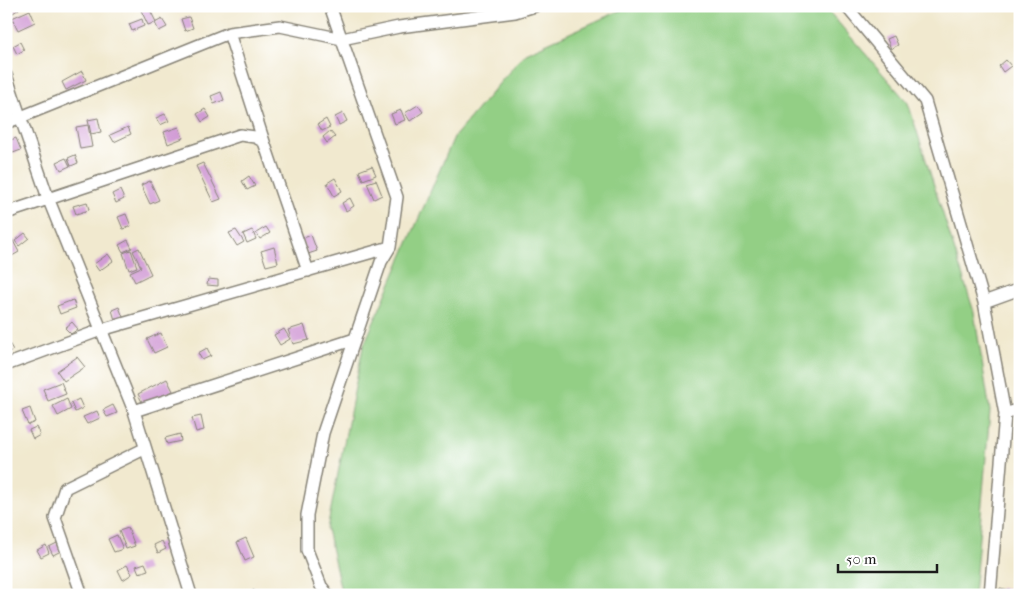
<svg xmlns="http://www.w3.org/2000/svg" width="1026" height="601" font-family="'IM FELL French Canon',serif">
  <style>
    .green { fill: #93cf85; stroke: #587650 }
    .building { fill: #d19bd5 }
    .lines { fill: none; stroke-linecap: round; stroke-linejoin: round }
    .minor-casing { stroke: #868276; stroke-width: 14 }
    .minor { stroke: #fff; stroke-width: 11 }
  </style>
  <rect width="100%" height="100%" fill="#fff"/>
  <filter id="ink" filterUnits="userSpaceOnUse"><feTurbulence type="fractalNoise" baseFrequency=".02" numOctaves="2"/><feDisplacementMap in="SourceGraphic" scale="10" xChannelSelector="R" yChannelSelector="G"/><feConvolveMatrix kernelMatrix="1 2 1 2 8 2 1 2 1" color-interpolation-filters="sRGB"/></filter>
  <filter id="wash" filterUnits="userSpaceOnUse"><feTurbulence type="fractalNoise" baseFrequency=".0096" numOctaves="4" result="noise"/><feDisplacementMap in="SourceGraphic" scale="20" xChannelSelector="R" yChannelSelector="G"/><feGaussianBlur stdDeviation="1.12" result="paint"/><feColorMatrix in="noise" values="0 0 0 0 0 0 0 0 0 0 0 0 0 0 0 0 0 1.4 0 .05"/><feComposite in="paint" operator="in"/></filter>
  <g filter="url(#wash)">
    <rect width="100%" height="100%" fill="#f1e9cf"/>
    <!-- green -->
    <path class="green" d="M630,6H824L908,103L974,312L990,411L974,595H342L327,529L363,347L454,137L525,53Z"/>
    <g id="blocks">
      <!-- building -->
      <path class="building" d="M17,6L19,9L10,15L6,7Z
        M139,6H148L156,22L148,25Z
        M30,10L35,22L18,30L12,18Z
        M189,17L193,28L185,31L181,19Z
        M142,19L144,26L132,31L129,24Z
        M162,19L167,27L159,31L155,23Z
        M894,36L898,45L891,49L887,39Z
        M20,42L24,50L17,54L13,46Z
        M1006,60L1011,66L1003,72L999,66Z
        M82,71L86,80L66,90L62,82Z
        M221,92L224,100L214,104L211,96Z
        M418,105L423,112L410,121L405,113Z
        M205,109L210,117L202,122L197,114Z
        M401,110L405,120L395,124L391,114Z
        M343,113L347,121L339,125L335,117Z
        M165,114L169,121L160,125L156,118Z
        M98,118L101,132L91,134L88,120Z
        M326,119L330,127L322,131L318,124Z
        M88,125L92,147L80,149L76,127Z
        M128,127L131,134L114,142L110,135Z
        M179,127L183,138L168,144L164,132Z
        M330,131L335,137L327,143L323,137Z
        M16,138L21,150L13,153L8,141Z
        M75,155L78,163L71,166L68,158Z
        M66,158L70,166L61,170L57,162Z
        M203,163L221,199L213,202L196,166Z
        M372,166L376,175L363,180L359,171Z
        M249,176L255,186L247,190L242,181Z
        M335,178L342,191L334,196L327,183Z
        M376,180L382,195L374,199L367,183Z
        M150,181L159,200L150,204L141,185Z
        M120,190L124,199L116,203L112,194Z
        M350,198L354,206L346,211L342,203Z
        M87,202L89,210L76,214L73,206Z
        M126,214L131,226L123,229L118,217Z
        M266,227L270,233L260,239L256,233Z
        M236,230L244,242L237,246L229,233Z
        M252,230L256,239L247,243L243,234Z
        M25,233L29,238L19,246L15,241Z
        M311,235L317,251L308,254L301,239Z
        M12,239L19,252L12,256L6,247V242Z
        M128,240L132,248L123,252L119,245Z
        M274,247L278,263L266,266L261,251Z
        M139,248L151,274L135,282L130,272L141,267L133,251Z
        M131,250L137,267L129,270L123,253Z
        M108,254L113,261L99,271L94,264Z
        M208,279L218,280V286L207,285Z
        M73,300L76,308L60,314L57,306Z
        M119,307L123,317L115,320L112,310Z
        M72,322L78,329L71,334L65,328Z
        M304,325L309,340L293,344L288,330Z
        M284,329L290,339L280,345L274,335Z
        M161,333L167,347L154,353L147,339Z
        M6,338L13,350L6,353Z
        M207,348L211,356L202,360L198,353Z
        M77,357L85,367L64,381L57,371Z
        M167,379L173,391L144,406L138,394Z
        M61,382L66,394L48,401L43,389Z
        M67,399L71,409L58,416L53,406Z
        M79,399L83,408L75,412L71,403Z
        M113,405L117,413L107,417L103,410Z
        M30,408L35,422L28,425L22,411Z
        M97,411L100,418L87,424L83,417Z
        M201,416L204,430L196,432L192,418Z
        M36,427L40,435L33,439L29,430Z
        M180,434L181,441L167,444L165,438Z
        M128,528L135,546L126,549L119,531Z
        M117,535L123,549L114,552L108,539Z
        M246,538L254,557L245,561L237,542Z
        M162,541L166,549L158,553L154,545Z
        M57,543L61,551L53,555L49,547Z
        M46,545L49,553L41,557L37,550Z
        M145,563L148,570L139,573L136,566Z
        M127,565L132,574L123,580L118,570Z
        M1000,588L1010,590L1009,595H999Z
        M254,590L257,595H245Z"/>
    </g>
  </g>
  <g filter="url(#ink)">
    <use href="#blocks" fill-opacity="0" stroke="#868276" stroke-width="1"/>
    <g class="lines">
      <defs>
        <path id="minor" d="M846,6L925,101L984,302L1005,414L990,595
          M229,33L264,142
          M6,75L48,198L134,411L191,595
          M6,123L229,33L280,26L342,39L399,27L515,12L535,6
          M6,213L240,135L255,137L264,142L308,271
          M984,302L1020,289
          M6,365L101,330L390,247
          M134,411L355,339
          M1005,414L1020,409
          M82,595L55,518L65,488L144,449
          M328,595L321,586L307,550V515L323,433L381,262L390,247L397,197L330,6"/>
      </defs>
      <!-- minor casing -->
      <use href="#minor" class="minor-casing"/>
      <!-- minor -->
      <use href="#minor" class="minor"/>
    </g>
  </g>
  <!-- margin -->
  <rect width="1026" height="601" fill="none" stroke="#fff" stroke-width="25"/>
  <!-- scale -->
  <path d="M838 564v8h99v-8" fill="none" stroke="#1c1c1c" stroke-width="2.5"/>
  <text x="846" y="564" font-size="15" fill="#1c1c1c" stroke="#ffffff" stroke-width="4" paint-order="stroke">50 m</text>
</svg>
